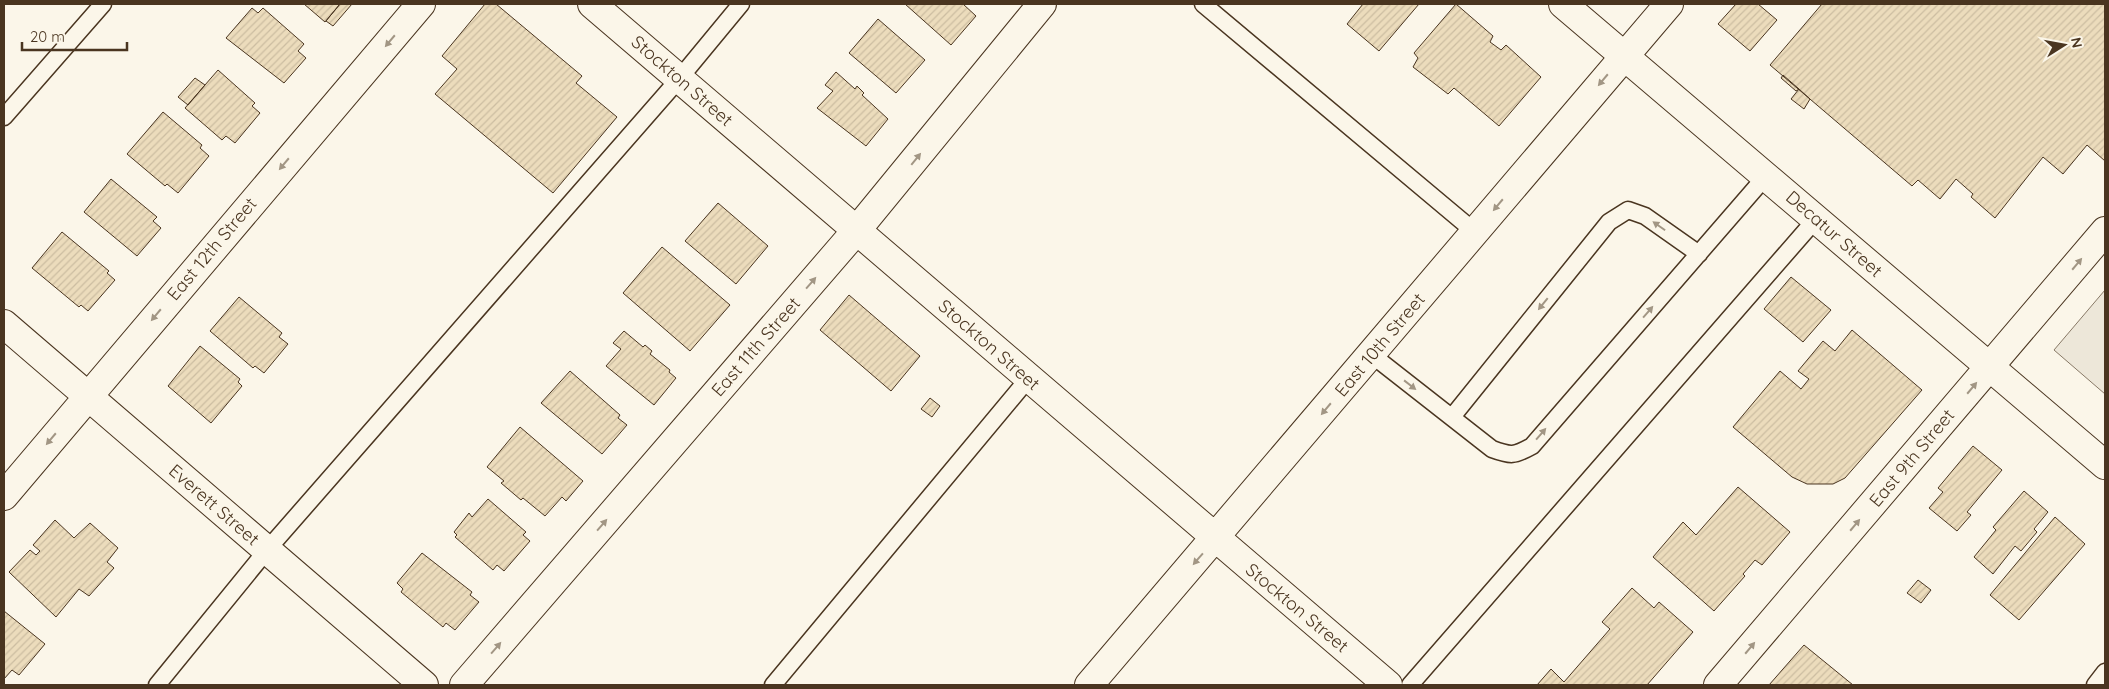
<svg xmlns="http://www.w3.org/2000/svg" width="2109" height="689" font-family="Quicksand,sans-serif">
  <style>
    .parking { fill: #ede7d9; stroke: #887966 }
    .building { fill: url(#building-hatch); stroke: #4a3520 }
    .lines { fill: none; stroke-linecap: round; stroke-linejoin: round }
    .lane-casing { stroke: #4a3520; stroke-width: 19 }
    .street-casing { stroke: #4a3520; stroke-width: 30 }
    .lane { stroke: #fbf6e9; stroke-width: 16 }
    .street { stroke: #fbf6e9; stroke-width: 28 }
    .oneway { fill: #a29684 }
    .labels { text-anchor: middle; stroke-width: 4; stroke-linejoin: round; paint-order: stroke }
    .street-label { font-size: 18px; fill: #4a3520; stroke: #fbf6e9 }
  </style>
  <defs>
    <pattern id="building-hatch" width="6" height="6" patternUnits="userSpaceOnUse" patternTransform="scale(1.25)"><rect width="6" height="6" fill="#ecdcbc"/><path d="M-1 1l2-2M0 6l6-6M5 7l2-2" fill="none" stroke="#ccbda1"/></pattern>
  </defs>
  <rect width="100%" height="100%" fill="#fbf6e9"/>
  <!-- parking -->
  <path class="parking" d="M2105,290V394L2054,350Z"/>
  <!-- building -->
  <path class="building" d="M304,4H340L325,22Z
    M340,4H352L333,26L326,21Z
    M485,4H496L582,76L576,83L617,117L553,193L435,94L457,69L442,56Z
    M905,4H963L976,16L951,45Z
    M1363,4H1419L1379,51L1347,24Z
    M1456,4L1493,36L1490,42L1501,50L1506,45L1541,77L1499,126L1454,88L1448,94L1413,67L1418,58L1414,53Z
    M1736,4H1758L1777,20L1750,51L1718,24Z
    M1822,4H2105V161L2087,145L2063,174L2043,157L1995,218L1971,197L1973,194L1956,179L1940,199L1918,180L1912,186L1770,65Z
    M252,8L258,13L263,8L304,44L298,51L306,58L284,83L226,38Z
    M878,19L925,60L896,93L849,53Z
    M218,70L255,103L252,106L260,113L235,143L226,136L222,140L185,108Z
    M836,72L855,89L857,86L864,93L862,95L888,119L866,146L817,108L833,91L825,85Z
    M1783,75L1799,89L1796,91L1781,78Z
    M195,78L205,85L188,105L178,97Z
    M1799,89L1810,99L1804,109L1791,99Z
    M163,112L202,145L200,148L209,156L178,193L167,184L165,186L127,154Z
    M111,179L157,217L153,221L161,228L137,256L84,212Z
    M718,203L768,246L736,284L685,241Z
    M62,232L109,271L107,273L115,280L88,311L81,305L79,307L32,268Z
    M662,247L730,305L690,351L623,293Z
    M1791,277L1831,310L1803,342L1764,309Z
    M849,295L920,356L891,391L820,330Z
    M239,297L282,333L279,337L288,344L264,373L255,366L253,368L210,331Z
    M1852,330L1922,390L1845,478L1833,484H1807L1792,477L1733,427L1780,371L1801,389L1809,379L1798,371L1823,341L1835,351Z
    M624,331L643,347L645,345L652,351L650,354L670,370L669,372L676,378L654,405L606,366L621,349L613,343Z
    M200,346L240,379L238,382L242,386L211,423L168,386Z
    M570,371L620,415L618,418L627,425L602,454L541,403Z
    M930,398L940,406L932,417L921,409Z
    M520,427L583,481L566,501L562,497L545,516L523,498L521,500L501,483L504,481L487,467Z
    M1973,446L2002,470L1967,512L1971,515L1957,531L1929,508L1943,492L1938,488Z
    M1738,487L1790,532L1762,565L1755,560L1743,574L1745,576L1714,611L1653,557L1683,522L1696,535Z
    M2024,491L2048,512L2034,529L2037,532L2021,551L2015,546L1993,574L1974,557L1996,530L1993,527Z
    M488,499L526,532L523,535L530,541L504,571L497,565L493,570L455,537L457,535L454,532L469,513L472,517Z
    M2055,517L2085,544L2019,620L1990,595Z
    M55,520L74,538L90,523L118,548L107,562L114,568L89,596L79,589L56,617L9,572L30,550L36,555L40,551L33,545Z
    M422,553L472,592L470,595L479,602L455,630L446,623L443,627L401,592L403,589L397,583Z
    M1918,580L1931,590L1921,603L1907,593Z
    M1632,588L1654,608L1659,602L1693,632L1647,685H1537L1551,669L1564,682L1610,629L1602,622Z
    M4,611L45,644L19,675L12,670L4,679Z
    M1804,645L1853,685H1769Z"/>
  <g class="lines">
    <defs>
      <path id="lane" d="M1203,4L1475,232
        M4,117L103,4
        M1372,355L1492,449C1511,456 1514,456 1532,446L1766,176
        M1452,417L1609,222L1628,210L1645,216L1699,254
        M157,685L267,550L679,79L741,4
        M773,685L1028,379
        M1410,685L1816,219
        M2095,685L2105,672"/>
      <path id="street" d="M592,4L1388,685
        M1563,4L2105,465
        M4,324L424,685
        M4,496L421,4
        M464,685L856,231L1042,4
        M1089,685L1669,4
        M1718,685L2105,231"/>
    </defs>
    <!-- lane casing -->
    <use href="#lane" class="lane-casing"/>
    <!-- street casing -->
    <use href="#street" class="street-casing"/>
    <!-- lane -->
    <use href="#lane" class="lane"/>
    <!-- street -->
    <use href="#street" class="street"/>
  </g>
  <!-- one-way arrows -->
  <defs><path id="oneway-solid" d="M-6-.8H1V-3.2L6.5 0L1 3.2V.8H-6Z" transform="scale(1.25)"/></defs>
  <g class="oneway">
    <use href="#oneway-solid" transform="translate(390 41) rotate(130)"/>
    <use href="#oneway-solid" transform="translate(1603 80) rotate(130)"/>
    <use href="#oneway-solid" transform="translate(916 159) rotate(-51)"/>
    <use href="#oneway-solid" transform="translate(284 164) rotate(130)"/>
    <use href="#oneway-solid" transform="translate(1498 205) rotate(130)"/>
    <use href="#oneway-solid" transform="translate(1659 226) rotate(-145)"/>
    <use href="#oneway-solid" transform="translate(2077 264) rotate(-50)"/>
    <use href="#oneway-solid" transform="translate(811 283) rotate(-49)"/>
    <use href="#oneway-solid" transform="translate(1543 304) rotate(129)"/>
    <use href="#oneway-solid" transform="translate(1648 312) rotate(-49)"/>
    <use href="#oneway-solid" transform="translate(156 315) rotate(130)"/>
    <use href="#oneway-solid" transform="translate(1410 385) rotate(38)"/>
    <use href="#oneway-solid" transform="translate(1972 388) rotate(-50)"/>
    <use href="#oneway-solid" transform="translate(1326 409) rotate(130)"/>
    <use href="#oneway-solid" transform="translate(1541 434) rotate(-49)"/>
    <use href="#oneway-solid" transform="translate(51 439) rotate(130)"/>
    <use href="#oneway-solid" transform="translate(602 525) rotate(-49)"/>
    <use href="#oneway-solid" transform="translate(1855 525) rotate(-50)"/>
    <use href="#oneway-solid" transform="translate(1198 559) rotate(131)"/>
    <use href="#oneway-solid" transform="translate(496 648) rotate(-49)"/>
    <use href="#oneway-solid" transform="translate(1750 648) rotate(-50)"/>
  </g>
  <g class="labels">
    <!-- street labels -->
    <g class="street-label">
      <text transform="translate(682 81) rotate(41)" y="6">Stockton Street</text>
      <text transform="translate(1834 234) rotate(41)" y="6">Decatur Street</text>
      <text transform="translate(212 249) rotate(-50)" y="6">East 12th Street</text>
      <text transform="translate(989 345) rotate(41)" y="6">Stockton Street</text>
      <text transform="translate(1380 345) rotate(-50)" y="6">East 10th Street</text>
      <text transform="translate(756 347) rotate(-49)" y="6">East 11th Street</text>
      <text transform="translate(1912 458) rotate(-50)" y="6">East 9th Street</text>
      <text transform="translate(214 505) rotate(41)" y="6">Everett Street</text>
      <text transform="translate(1297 608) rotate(40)" y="6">Stockton Street</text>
    </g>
  </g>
  <!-- border -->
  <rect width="2109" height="689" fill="none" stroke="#4a3520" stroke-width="10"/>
  <!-- north arrow -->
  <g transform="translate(2064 45) rotate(79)" stroke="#fbf6e9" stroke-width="4" paint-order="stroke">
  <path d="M0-4L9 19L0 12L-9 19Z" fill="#4a3520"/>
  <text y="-8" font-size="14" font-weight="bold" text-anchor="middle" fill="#4a3520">N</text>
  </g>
  <!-- scale -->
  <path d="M22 42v8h105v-8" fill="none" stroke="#4a3520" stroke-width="2.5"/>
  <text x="30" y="42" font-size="15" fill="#4a3520" stroke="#fbf6e9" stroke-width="4" paint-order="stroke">20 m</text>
</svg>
